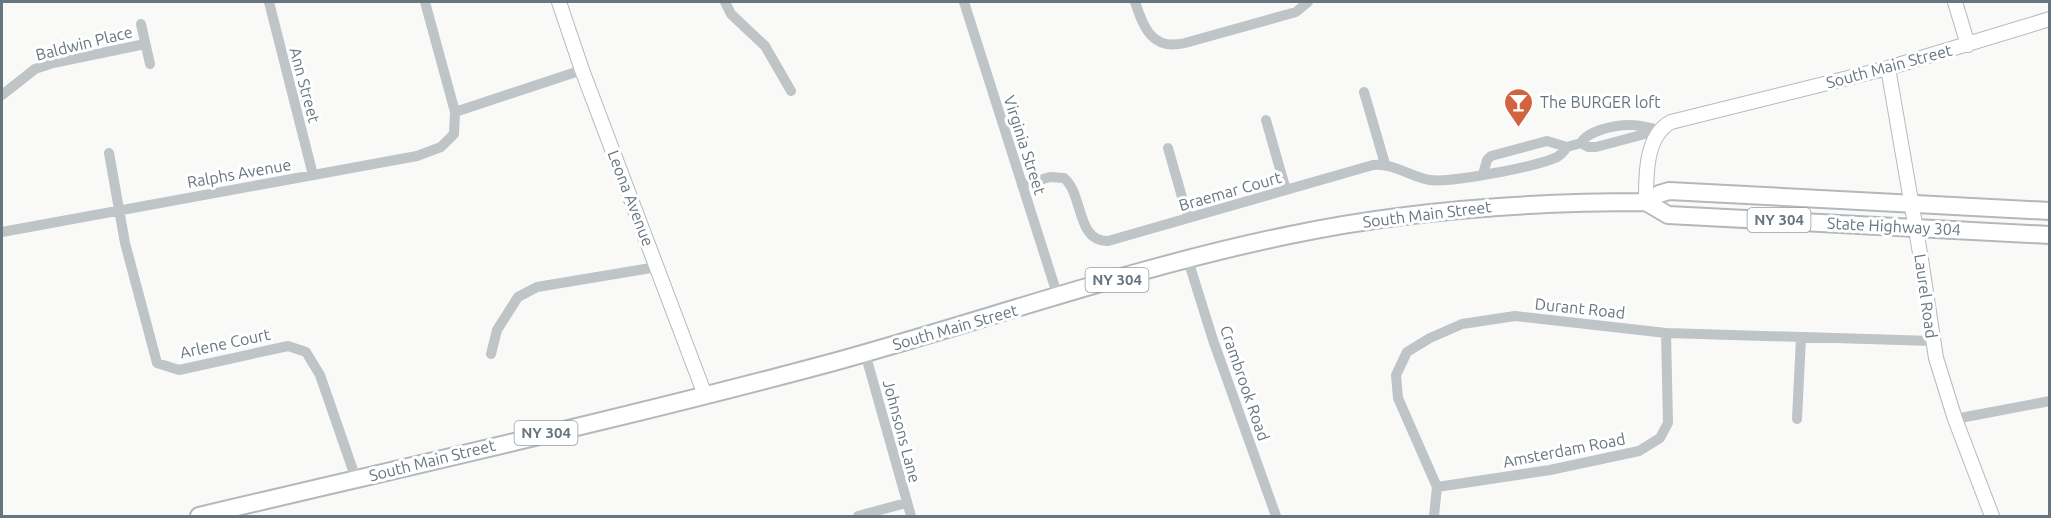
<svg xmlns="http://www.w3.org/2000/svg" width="2051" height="518" font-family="Ubuntu,sans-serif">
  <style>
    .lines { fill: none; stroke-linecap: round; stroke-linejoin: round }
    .secondary-casing { stroke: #b4b9bd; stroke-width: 16 }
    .primary-casing { stroke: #b3b8bb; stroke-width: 20 }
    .street { stroke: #bfc4c7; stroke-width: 10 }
    .secondary { stroke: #fff; stroke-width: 14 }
    .primary { stroke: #fff; stroke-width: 16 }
    .labels { text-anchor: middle; stroke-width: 6; stroke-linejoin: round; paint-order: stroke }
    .shield { fill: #fff; stroke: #959ea5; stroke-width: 1.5 }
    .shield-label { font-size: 15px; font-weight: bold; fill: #67757f }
    .street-label { font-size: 16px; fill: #67757f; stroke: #fff }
    .poi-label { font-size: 16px; fill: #67757f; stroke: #fff; text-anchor: start }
  </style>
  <rect width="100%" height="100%" fill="#f9f9f8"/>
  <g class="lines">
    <defs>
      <path id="secondary" d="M559,2L582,70L705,395
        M1955,2L1968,45
        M1888,68L1920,253L1936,358L1955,419L1992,516
        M1646,202C1646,176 1645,136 1671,122L1888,68L2050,19"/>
      <path id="primary" d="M1646,202L1668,215L2050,235
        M1646,202L1659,194L1669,191L2050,211
        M199,516C410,466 621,419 830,363C983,321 1134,267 1290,235C1408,210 1526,202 1646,202"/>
    </defs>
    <!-- secondary casing -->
    <use href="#secondary" class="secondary-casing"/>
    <!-- primary casing -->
    <use href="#primary" class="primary-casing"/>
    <!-- street -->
    <path class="street" d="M269,2L313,175
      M725,2L731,14L765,46L791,91
      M964,2L1058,297
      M1135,2C1144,28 1152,51 1185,43L1296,12L1308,2
      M141,24L150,64
      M1364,92L1385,164
      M2,95L35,69L53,63L145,44
      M455,112L582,70
      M1266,120L1286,190
      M1581,143C1588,130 1616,125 1630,125C1640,125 1650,128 1660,130
      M1168,148L1188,218
      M109,153L125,243L157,363L179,370L288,346L306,352L320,375L356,479
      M1483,174L1487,160L1491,156L1547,141L1567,147L1581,143L1588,147H1596L1660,130
      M1022,185L1050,177L1064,178C1084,195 1076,242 1108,241L1373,165C1395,163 1410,177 1430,180C1451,183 1539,166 1557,157C1562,154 1564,151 1567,147
      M2,232L417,156L441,147L454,134L455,112L425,2
      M1188,260L1213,340L1276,516
      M865,353L911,516
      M491,354L497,330L518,297L537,287L657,267
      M1797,419L1801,338
      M1955,419L2050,401
      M1437,487L1550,470L1639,451L1660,438L1668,423L1666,333
      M858,516L906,503
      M1434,516L1437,487L1398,398L1396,375L1407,352L1430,338L1462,324L1515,316L1666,333L1932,341"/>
    <!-- secondary -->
    <use href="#secondary" class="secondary"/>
    <!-- primary -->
    <use href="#primary" class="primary"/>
  </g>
  <!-- icons -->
  <defs>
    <symbol id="bar-pin" viewBox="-11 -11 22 30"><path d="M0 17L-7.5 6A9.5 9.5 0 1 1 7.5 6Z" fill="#d16340" stroke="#fff"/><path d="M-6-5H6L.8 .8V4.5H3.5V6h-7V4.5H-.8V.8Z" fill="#fff"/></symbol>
  </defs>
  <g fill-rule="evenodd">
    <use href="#bar-pin" x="1502" y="86" width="33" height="45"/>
  </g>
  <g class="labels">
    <!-- shield labels -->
    <g class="shield">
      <rect x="1747.5" y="208" width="63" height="24" rx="4.5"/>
      <rect x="1085.5" y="268" width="63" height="24" rx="4.5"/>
      <rect x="514.5" y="421" width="63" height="24" rx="4.5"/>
    </g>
    <g class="shield-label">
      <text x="1779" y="225">NY 304</text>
      <text x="1117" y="285">NY 304</text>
      <text x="546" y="438">NY 304</text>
    </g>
    <!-- street labels -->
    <g class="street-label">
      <text transform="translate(84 43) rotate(-14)" y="6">Baldwin Place</text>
      <text transform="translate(1889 66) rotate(-15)" y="6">South Main Street</text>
      <text transform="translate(305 85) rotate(75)" y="6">Ann Street</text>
      <text transform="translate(1025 145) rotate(72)" y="6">Virginia Street</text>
      <text transform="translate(239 173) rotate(-10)" y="6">Ralphs Avenue</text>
      <text transform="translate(1230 191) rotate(-16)" y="6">Braemar Court</text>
      <text transform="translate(631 198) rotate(69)" y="6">Leona Avenue</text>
      <text transform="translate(1427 214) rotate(-7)" y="6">South Main Street</text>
      <text transform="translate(1894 226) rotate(3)" y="6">State Highway 304</text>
      <text transform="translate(1926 296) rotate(82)" y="6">Laurel Road</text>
      <text transform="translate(1580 308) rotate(6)" y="6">Durant Road</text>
      <text transform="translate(955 327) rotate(-16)" y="6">South Main Street</text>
      <text transform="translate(225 343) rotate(-12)" y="6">Arlene Court</text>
      <text transform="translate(1245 383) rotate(71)" y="6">Crambrook Road</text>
      <text transform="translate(902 431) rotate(75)" y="6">Johnsons Lane</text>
      <text transform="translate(1564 450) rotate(-11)" y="6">Amsterdam Road</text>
      <text transform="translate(432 460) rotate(-14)" y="6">South Main Street</text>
    </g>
    <!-- poi labels -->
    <g class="poi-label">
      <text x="1540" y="108">The BURGER loft</text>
    </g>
  </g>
  <!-- border -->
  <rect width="2051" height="518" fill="none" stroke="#67757f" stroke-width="6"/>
</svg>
